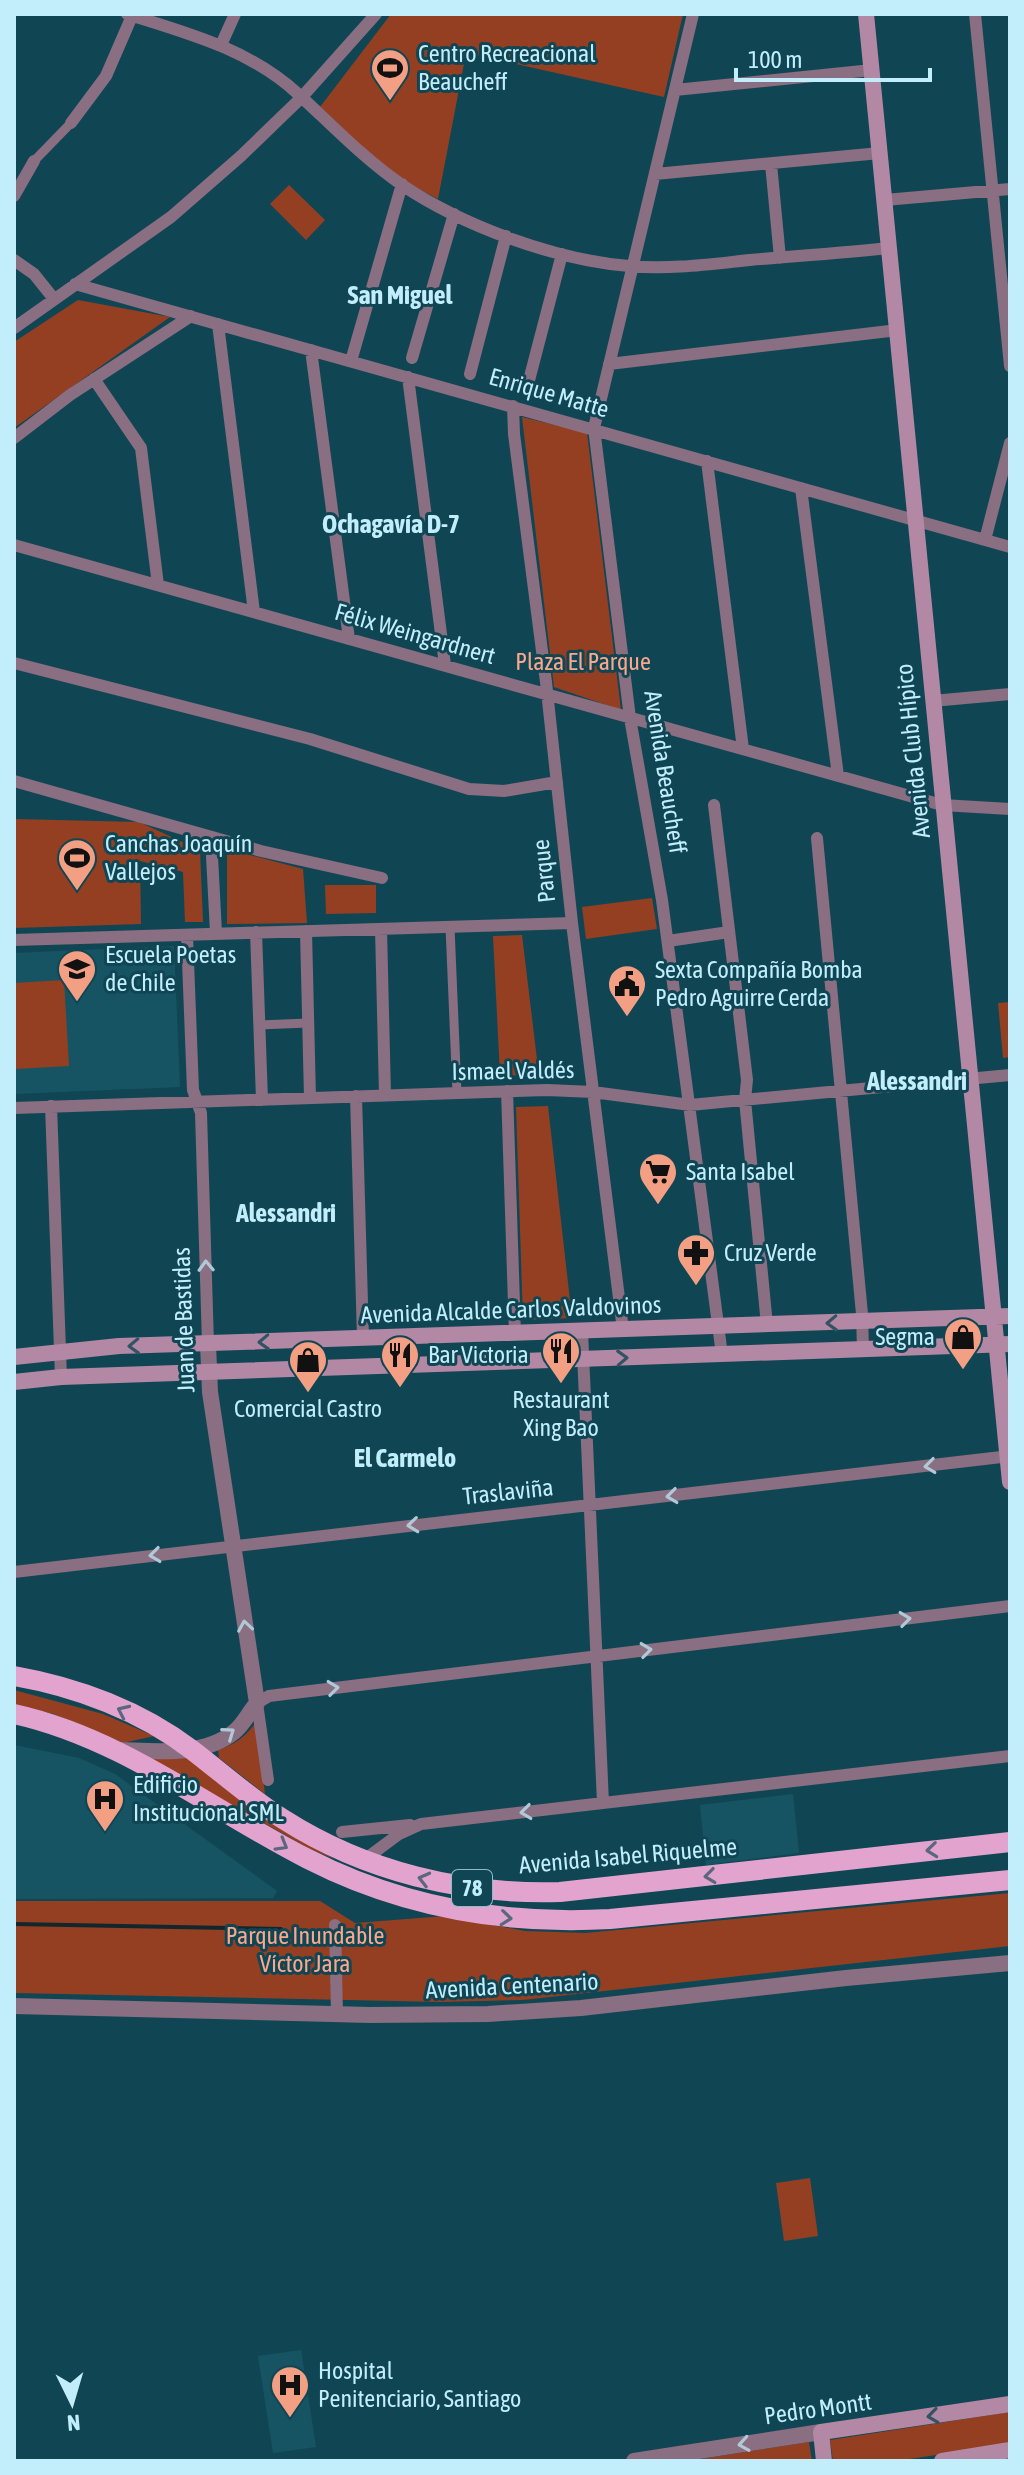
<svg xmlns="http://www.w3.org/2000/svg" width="1024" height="2475" font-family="'Asap Condensed',sans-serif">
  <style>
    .built { fill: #175463 }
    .green { fill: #953f22 }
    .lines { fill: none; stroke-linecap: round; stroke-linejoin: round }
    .stream { stroke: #11262d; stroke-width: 4 }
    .pedestrian { stroke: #8a6e81; stroke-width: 9 }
    .minor { stroke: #8a6e81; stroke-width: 12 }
    .tertiary { stroke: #8a6e81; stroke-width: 16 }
    .secondary { stroke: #b388a5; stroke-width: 16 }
    .trunk { stroke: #e2a4ce; stroke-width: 20 }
    .oneway { stroke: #b1c8d7 }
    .oneway2 { stroke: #315364 }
    .oneway3 { stroke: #5a677f }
    .labels { text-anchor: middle; stroke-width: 6; stroke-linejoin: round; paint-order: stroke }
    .shield { fill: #104654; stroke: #8dbcca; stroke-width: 2 }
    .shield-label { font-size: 22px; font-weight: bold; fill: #c2eefc }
    .poi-label { font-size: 24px; fill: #c2eefc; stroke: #104654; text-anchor: start }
    .street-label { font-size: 24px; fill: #c2eefc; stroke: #104654 }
    .park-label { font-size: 24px; fill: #fba78c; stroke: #104654 }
    .neighbourhood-label { font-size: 26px; font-weight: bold; fill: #c2eefc; stroke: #104654 }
  </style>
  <rect width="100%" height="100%" fill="#104654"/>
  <!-- built -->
  <path class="built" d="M174,946L180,1087L14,1094V953Z
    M14,1745L79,1758L115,1774L277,1891L273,1898L14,1899Z
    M793,1794L799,1853L706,1865L700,1805Z
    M301,2350L316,2447L273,2453L258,2356Z"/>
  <!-- green -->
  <path class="green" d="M391,14H683L664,97L466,53L438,199L402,180L323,114L320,107Z
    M289,185L325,220L306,240L270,204Z
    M78,300L170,317L14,428V342Z
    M522,417L587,433L621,710L554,687Z
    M14,819L139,822L200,850L203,922H185L183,872L140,861L141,924L14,928Z
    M227,849L303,869L307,923L227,924Z
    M325,885H376V913L326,914Z
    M652,898L657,929L586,939L582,907Z
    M522,935L539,1076L500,1075L493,936Z
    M64,980L69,1066L15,1069L14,983Z
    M1010,1002V1057L1003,1058L998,1003Z
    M548,1106L572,1318L523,1320L516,1107Z
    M14,1690L103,1714L154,1736L123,1743L53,1714L14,1704Z
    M256,1722L265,1794L219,1758L218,1750C235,1744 246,1737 256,1722Z
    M149,1758H188L277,1826L334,1859L308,1848Z
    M1010,1893V1946L523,2000L441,2002L14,1993V1901H320L355,1923L446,1916L525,1931L585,1933Z
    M810,2178L818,2236L784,2241L776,2183Z
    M1010,2412V2444L896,2461H833L830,2440Z
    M809,2442L812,2461H687Z"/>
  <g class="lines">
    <!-- stream -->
    <path class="stream" d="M14,1924L281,1929"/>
    <!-- pedestrian -->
    <path class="pedestrian" d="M34,161L71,123
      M450,927L457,1093
      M259,1025L308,1023"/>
    <!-- minor -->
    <path class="minor" d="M127,14C187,33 249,49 297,93C331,124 363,158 402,185C463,226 555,260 629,266C669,270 711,264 750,260C797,256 843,253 890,248
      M693,14L594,428L630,718L662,900L722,1355
      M975,14L1010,366
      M221,45L235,14
      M675,90L872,70
      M71,123L106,76L132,16
      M771,164L780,258
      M655,174L880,153
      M14,196L34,161
      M885,200L1010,189
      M14,260L34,274L54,299
      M75,284L1010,547
      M218,324L254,612
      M14,328L171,217L241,156L301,98L376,14
      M311,350L349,639
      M412,358L454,214
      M351,361L402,184
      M609,364L898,330
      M470,374L506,236
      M408,377L445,665
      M94,379L141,448L158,585
      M527,388L562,254
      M513,406L514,434L546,682L572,923L623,1330
      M14,438L70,395L191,316
      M707,461L743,749
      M801,488L838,776
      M985,540L1010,443
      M14,545L942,805L1010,809
      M14,663L310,739L469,789L504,791L557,782
      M932,701L1010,694
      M14,781L261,851L382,878
      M714,805L747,1080L745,1100L767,1325
      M211,837L216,933
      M817,838L862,1314L863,1350
      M381,929L385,1095
      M306,931L310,1098
      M256,932L262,1100
      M187,935L193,1090L201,1113L208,1344
      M14,940L572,923
      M668,941L729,932
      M507,1091L515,1334
      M356,1096L363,1338
      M51,1106L61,1377
      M14,1108L547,1090L593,1092L690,1105L1010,1075
      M582,1331L603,1803
      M14,1572L1010,1456
      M268,1780L257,1703L269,1696L1010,1606
      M342,1832L410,1825
      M364,1860L399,1834L421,1824L1010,1756
      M335,1925L337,2014"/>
    <!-- tertiary -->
    <path class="tertiary" d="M119,1750C156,1751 203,1757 234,1732C244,1724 249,1712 257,1703L210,1392L208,1344
      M14,2006L370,2015L488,2014L581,2008L846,1978L1010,1963
      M634,2461L821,2432"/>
    <!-- secondary -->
    <path class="secondary" d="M866,14L1010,1482
      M14,1357L119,1346L1010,1316
      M14,1382L61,1377L1010,1344
      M824,2461L821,2432L1010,2404
      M942,2461L1010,2450"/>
    <!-- trunk -->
    <path class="trunk" d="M14,1676C77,1687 141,1711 192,1750C222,1773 251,1799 283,1819C366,1872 463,1895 560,1892L1010,1842
      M14,1714C123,1738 211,1810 308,1859C402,1907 505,1925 610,1919L1010,1880"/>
  </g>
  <!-- one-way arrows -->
  <defs><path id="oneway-chevron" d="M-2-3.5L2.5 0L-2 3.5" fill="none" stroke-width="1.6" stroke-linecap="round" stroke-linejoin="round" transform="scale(2)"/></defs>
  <g class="oneway">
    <use href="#oneway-chevron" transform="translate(206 1266) rotate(-92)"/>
    <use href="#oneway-chevron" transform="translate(930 1466) rotate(173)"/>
    <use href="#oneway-chevron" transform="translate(672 1496) rotate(173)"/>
    <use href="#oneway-chevron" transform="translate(413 1525) rotate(174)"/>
    <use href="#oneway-chevron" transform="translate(155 1555) rotate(173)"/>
    <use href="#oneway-chevron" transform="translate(905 1619) rotate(-7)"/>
    <use href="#oneway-chevron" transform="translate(245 1626) rotate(-99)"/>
    <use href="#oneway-chevron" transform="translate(646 1650) rotate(-7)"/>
    <use href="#oneway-chevron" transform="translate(333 1688) rotate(-7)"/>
    <use href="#oneway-chevron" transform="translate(229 1733) rotate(-35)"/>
    <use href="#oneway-chevron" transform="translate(526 1812) rotate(173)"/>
    <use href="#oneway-chevron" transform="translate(744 2444) rotate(171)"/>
  </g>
  <g class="oneway2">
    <use href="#oneway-chevron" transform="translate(832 1323) rotate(178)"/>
    <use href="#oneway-chevron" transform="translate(264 1342) rotate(178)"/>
    <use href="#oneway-chevron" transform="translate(134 1346) rotate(178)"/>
    <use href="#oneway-chevron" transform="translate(622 1358) rotate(-2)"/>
    <use href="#oneway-chevron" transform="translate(933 2416) rotate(172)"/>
  </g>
  <g class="oneway3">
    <use href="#oneway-chevron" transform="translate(123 1711) rotate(-155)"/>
    <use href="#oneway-chevron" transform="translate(282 1845) rotate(30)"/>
    <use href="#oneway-chevron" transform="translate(932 1850) rotate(174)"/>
    <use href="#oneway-chevron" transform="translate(710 1876) rotate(173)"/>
    <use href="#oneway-chevron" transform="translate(424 1879) rotate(-166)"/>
    <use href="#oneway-chevron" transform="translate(506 1918) rotate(6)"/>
  </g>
  <!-- icons -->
  <defs>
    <symbol id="stadium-pin" viewBox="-11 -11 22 30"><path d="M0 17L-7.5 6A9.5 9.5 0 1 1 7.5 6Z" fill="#f39f84" stroke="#104654"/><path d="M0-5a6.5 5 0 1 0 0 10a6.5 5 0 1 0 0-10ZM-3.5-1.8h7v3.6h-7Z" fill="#111"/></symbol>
    <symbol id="school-pin" viewBox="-11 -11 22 30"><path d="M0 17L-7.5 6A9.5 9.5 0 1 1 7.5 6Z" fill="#f39f84" stroke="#104654"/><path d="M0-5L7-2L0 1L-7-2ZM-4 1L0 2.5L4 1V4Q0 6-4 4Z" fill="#111"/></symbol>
    <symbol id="civic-pin" viewBox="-11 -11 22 30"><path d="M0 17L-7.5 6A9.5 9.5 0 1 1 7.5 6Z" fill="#f39f84" stroke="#104654"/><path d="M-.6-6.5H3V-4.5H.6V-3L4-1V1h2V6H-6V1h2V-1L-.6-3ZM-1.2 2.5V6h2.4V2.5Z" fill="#111"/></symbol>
    <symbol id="supermarket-pin" viewBox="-11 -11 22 30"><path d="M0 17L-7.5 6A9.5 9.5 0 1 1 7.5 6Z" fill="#f39f84" stroke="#104654"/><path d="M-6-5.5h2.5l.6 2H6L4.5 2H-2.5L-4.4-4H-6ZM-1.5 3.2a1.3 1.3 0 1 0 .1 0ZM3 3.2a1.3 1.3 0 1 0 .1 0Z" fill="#111"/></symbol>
    <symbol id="pharmacy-pin" viewBox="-11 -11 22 30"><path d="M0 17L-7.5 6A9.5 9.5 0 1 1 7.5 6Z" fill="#f39f84" stroke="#104654"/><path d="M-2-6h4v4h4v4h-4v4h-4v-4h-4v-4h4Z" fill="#111"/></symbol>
    <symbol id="shop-pin" viewBox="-11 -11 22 30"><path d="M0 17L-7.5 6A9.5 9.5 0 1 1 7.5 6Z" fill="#f39f84" stroke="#104654"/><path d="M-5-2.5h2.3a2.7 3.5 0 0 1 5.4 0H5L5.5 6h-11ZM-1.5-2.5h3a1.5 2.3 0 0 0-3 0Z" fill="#111"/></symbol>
    <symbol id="restaurant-pin" viewBox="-11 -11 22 30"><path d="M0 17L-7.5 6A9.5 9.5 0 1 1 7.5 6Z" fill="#f39f84" stroke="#104654"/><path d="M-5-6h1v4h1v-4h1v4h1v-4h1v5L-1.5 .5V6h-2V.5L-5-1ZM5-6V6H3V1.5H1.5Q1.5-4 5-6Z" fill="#111"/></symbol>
    <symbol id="hospital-pin" viewBox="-11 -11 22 30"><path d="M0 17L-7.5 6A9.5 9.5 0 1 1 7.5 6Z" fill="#f39f84" stroke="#104654"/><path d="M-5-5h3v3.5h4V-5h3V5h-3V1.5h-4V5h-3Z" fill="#111"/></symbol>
  </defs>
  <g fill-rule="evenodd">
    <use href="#stadium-pin" x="368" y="46" width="44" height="60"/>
    <use href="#stadium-pin" x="55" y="836" width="44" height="60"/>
    <use href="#school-pin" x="55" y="947" width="44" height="60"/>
    <use href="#civic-pin" x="605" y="962" width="44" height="60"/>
    <use href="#supermarket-pin" x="636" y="1150" width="44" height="60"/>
    <use href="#pharmacy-pin" x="674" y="1231" width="44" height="60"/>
    <use href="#shop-pin" x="941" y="1315" width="44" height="60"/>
    <use href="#restaurant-pin" x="539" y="1329" width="44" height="60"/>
    <use href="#restaurant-pin" x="378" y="1333" width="44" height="60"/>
    <use href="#shop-pin" x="286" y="1338" width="44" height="60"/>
    <use href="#hospital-pin" x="83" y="1777" width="44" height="60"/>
    <use href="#hospital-pin" x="268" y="2363" width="44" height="60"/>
  </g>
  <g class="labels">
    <!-- shield labels -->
    <rect class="shield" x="452" y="1870" width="40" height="36" rx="6"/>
    <g class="shield-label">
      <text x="472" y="1896">78</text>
    </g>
    <!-- poi labels -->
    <g class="poi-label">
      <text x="418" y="62">Centro Recreacional<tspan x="418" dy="28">Beaucheff</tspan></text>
      <text x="105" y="852">Canchas Joaquín<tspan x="105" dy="28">Vallejos</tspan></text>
      <text x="105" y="963">Escuela Poetas<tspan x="105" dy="28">de Chile</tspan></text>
      <text x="655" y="978">Sexta Compañía Bomba<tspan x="655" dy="28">Pedro Aguirre Cerda</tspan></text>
      <text x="686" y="1180">Santa Isabel</text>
      <text x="724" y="1261">Cruz Verde</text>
      <text x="935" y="1345" text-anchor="end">Segma</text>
      <text x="428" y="1363">Bar Victoria</text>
      <text x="561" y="1408" text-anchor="middle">Restaurant<tspan x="561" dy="28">Xing Bao</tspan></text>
      <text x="308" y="1417" text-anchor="middle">Comercial Castro</text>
      <text x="133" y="1793">Edificio<tspan x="133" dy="28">Institucional SML</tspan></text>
      <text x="318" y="2379">Hospital<tspan x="318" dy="28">Penitenciario, Santiago</tspan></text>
    </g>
    <!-- street labels -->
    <g class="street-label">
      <text transform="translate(549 393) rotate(16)" y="8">Enrique Matte</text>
      <text transform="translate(415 634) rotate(16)" y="8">Félix Weingardnert</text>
      <text transform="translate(913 751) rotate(-96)" y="8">Avenida Club Hípico</text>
      <text transform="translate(665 772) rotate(81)" y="8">Avenida Beaucheff</text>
      <text transform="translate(544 871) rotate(-96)" y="8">Parque</text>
      <text transform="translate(513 1071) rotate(-1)" y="8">Ismael Valdés</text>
      <text transform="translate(511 1310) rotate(-2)" y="8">Avenida Alcalde Carlos Valdovinos</text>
      <text transform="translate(184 1320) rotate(-92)" y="8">Juan de Bastidas</text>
      <text transform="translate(508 1492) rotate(-6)" y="8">Traslaviña</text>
      <text transform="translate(628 1856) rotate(-5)" y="8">Avenida Isabel Riquelme</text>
      <text transform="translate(512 1986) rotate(-3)" y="8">Avenida Centenario</text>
      <text transform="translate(818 2409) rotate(-8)" y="8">Pedro Montt</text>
    </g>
    <!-- park labels -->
    <g class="park-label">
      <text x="583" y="670">Plaza El Parque</text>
      <text x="305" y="1944">Parque Inundable<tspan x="305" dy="28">Víctor Jara</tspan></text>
    </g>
    <!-- neighbourhood labels -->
    <g class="neighbourhood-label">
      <text x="400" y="304">San Miguel</text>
      <text x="391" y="533">Ochagavía D-7</text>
      <text x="917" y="1090">Alessandri</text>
      <text x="286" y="1222">Alessandri</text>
      <text x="405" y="1467">El Carmelo</text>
    </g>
  </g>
  <!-- border -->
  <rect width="1024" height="2475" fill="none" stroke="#c2eefc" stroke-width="32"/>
  <!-- north arrow -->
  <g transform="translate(72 2403) rotate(175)" stroke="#104654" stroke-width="6" paint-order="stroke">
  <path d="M0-6L14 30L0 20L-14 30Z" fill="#c2eefc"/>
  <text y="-12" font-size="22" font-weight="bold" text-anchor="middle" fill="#c2eefc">N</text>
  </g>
  <!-- scale -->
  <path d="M736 68v12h194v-12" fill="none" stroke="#c2eefc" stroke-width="4"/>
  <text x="748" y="68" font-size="24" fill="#c2eefc" stroke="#104654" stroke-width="6" paint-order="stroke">100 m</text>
</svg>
